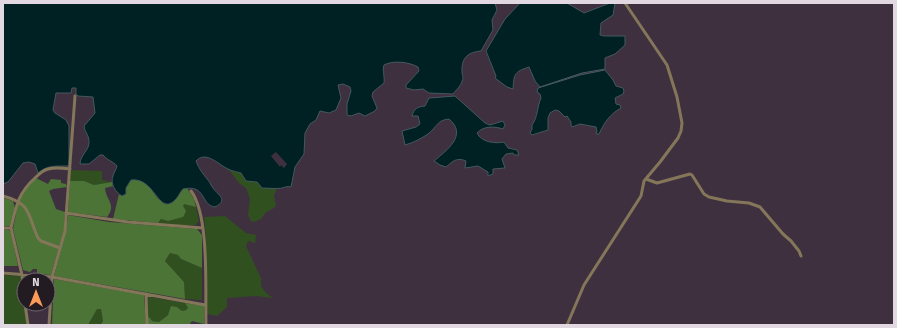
<svg xmlns="http://www.w3.org/2000/svg" width="897" height="328" font-family="'Fira Sans',sans-serif">
  <style>
    .green { fill: #315020 }
    .forest { fill: #4b7436 }
    .water { fill: #002124; stroke: #44585d }
    .pier { fill: #3f3040 }
    .lines { fill: none; stroke-linecap: round; stroke-linejoin: round }
    .minor { stroke: #847759; stroke-width: 3 }
  </style>
  <rect width="100%" height="100%" fill="#3f3040"/>
  <!-- green -->
  <path class="green" d="M222,157L247,178L289,186L277,188L274,196L276,205L274,208L266,212L261,219L254,222L251,221L248,215L250,199L246,188L239,183L229,170L215,161Z
    M71,170L102,171V180L112,182L94,185L84,181H70Z
    M184,204L196,207L199,221L196,225H172L158,223L161,219L168,221Z
    M225,216L246,233L256,235L255,243L248,241L246,246L261,278V286L266,293L273,298L256,296L227,298V307L217,316L207,314L206,236L204,217Z
    M170,253L179,255L181,259L202,268V300L185,299L184,282L165,261Z
    M3,275L21,276V278L27,325H3Z
    M150,297L185,303L188,308L186,310L182,311L177,307L159,322L152,321L147,317L148,298Z
    M97,309H101L103,321C100,326 94,325 88,325Z"/>
  <!-- forest -->
  <path class="forest" d="M36,178L48,184L51,179L61,180V183L66,184L67,187L53,189L49,191L56,209L65,212L64,230L51,275L37,274V269H33L30,272L23,270L13,229L18,204L26,188Z
    M136,179C154,182 153,202 168,204L183,188H187L194,199L196,207L184,204L183,206L186,211L183,217L168,221L161,219L158,223L113,219L119,194L122,196L126,188L131,180Z
    M70,181H84L94,185L112,182L113,186L105,188C106,201 117,204 107,217L68,212Z
    M3,198L13,201L15,208L11,226H3Z
    M68,215L109,222L197,229L202,235V268L181,259L178,255L170,253L165,261L184,282L185,299L54,276C59,255 66,237 68,215Z
    M3,229L9,230L11,232L18,266H3Z
    M54,279L144,295L146,325H96L101,324L103,321L101,309H97L88,325H52Z
    M185,303L204,306V324L192,321L189,325H147V317L150,318L152,321L159,322L168,315L171,306L177,307L182,311L186,310L188,308Z"/>
  <!-- water -->
  <path class="water" d="M3,3H495L497,10L492,20L493,30L481,51C468,52 461,58 462,72C462,75 464,78 462,81C461,86 456,90 453,94L429,93L423,89L414,90L406,88V85L419,71L418,67C409,62 393,60 384,65C382,70 385,77 384,83L373,92L372,96L377,108L375,111L365,116L359,113L351,116L347,115V104L351,91L350,87L343,84L338,85L341,98L336,110L329,113L320,111L316,120L310,124L305,133L304,154L295,167L291,187C287,186 286,187 282,188C279,189 265,188 262,188L257,182L246,181L241,173C237,172 232,171 228,169C219,165 206,150 196,161C199,169 203,174 208,180C210,182 211,186 213,188C218,195 229,200 215,207C200,205 207,184 183,189C180,192 178,198 174,201C158,215 155,177 131,180L126,188V194L122,196C115,192 110,183 113,176C114,172 116,170 117,166C113,161 108,161 103,155H100L89,164H80C80,155 90,150 89,141C89,135 84,131 84,126L95,113L93,97L78,96L76,94V88H72L71,93H56L53,110L55,113L66,120L69,126V166C57,166 47,165 38,173L35,164L29,162L23,163L8,182L3,184Z
    M520,3H567L584,13L610,3H615L613,15L601,23L600,35L604,36H625V45L615,54L605,58V69L582,73L540,87L535,81L529,67C514,72 514,74 513,89L507,87L495,78L496,76L486,51L505,19Z
    M605,70L613,80L616,86L623,88L624,91L623,94L615,98L616,104L620,105L621,108C610,114 604,123 599,134H596L597,131L596,127L580,124L572,127L571,125V122L567,116L565,117L559,111L555,110L550,113L548,118V130L532,135L530,133L532,129V125C538,117 537,107 541,98L540,94L537,92L538,88L580,75Z
    M455,96L485,123L490,125L503,121L505,125L503,129C494,126 483,126 477,133C481,142 495,144 504,142L508,148L517,150L519,155H514L513,153L506,154L502,159L505,168L493,169V174L488,176V172L478,166L465,168L466,161C457,157 453,161 446,167L440,165L434,161C447,150 468,135 449,119C437,120 437,127 428,134C422,138 413,143 405,145L402,131L416,127L420,124L418,116H412C414,108 418,107 425,106L429,98Z"/>
  <!-- pier -->
  <path class="pier" d="M276,152L287,164L284,168L281,165L280,167L271,156Z"/>
  <g class="lines">
    <!-- minor -->
    <path class="minor" d="M646,179L657,183L690,174L692,175L704,194L709,197L727,201L749,203L760,207L783,234L791,241L799,251L801,256
      M191,191C210,216 205,292 206,325
      M3,196C32,204 27,214 38,238L41,241L60,248
      M66,213L128,222L203,228
      M3,228H11L22,275L24,294
      M11,228C16,207 18,193 35,178C39,174 43,170 48,169C55,167 63,168 70,169
      M3,273L52,277L205,305
      M146,294L147,325
      M25,304L28,325
      M49,325L52,277L65,231L75,96
      M567,325L584,285L641,196L644,181L660,162L678,138L681,131L682,123L677,97L667,65L625,3"/>
  </g>
  <!-- border -->
  <rect width="897" height="328" fill="none" stroke="#e1d8e2" stroke-width="8"/>
  <!-- north arrow -->
  <g transform="translate(36 292)"><circle r="19" fill="#221b22" stroke="#6e676f"/>
  <path d="M0-3L7 15L0 10L-7 15Z" fill="#fe9b58"/>
  <text y="-6" font-size="11" font-weight="bold" text-anchor="middle" fill="#e1d8e2">N</text>
  </g>
</svg>
